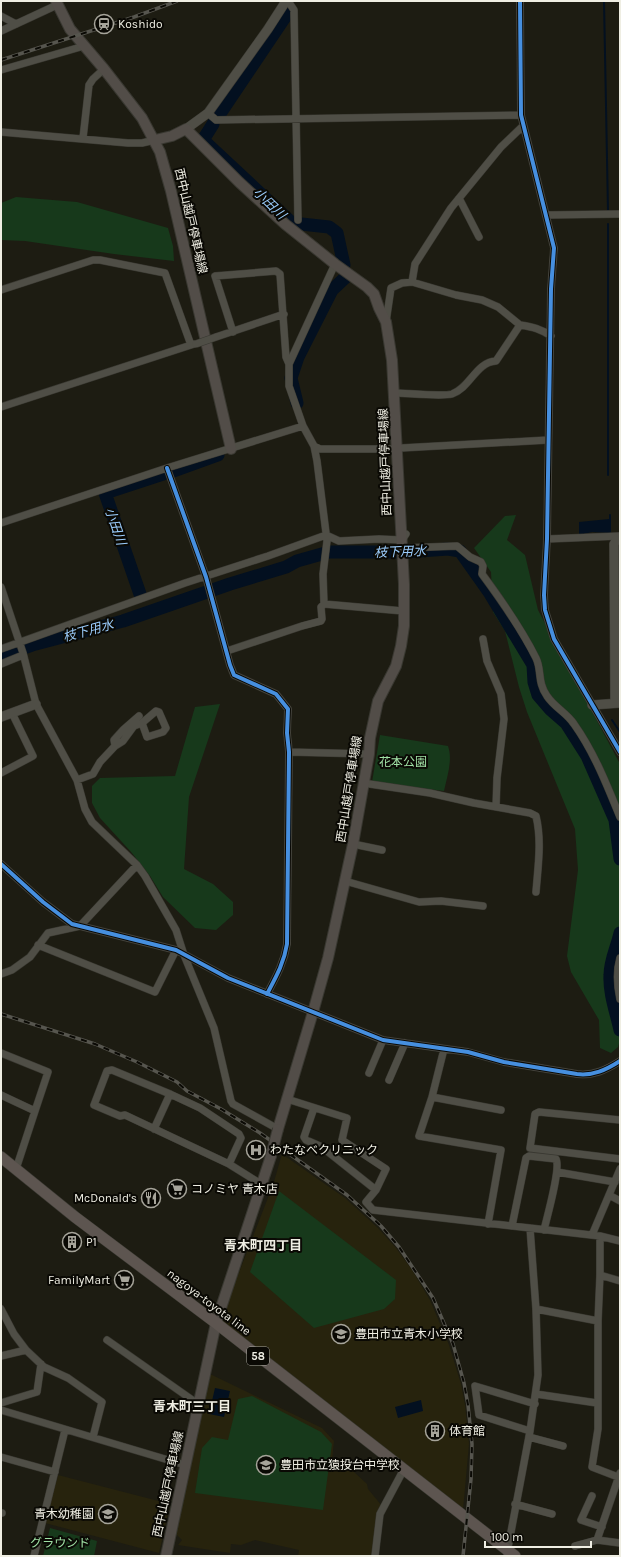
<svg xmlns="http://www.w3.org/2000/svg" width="621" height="1557" font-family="Karla,'Noto Sans JP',sans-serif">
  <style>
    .built { fill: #27230d }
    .green { fill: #17391b }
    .water { fill: #031020 }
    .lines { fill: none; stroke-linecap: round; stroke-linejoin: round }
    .stream { stroke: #031020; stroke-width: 2 }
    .river { stroke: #031020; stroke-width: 13 }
    .minor-casing { stroke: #393831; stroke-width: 8 }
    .tertiary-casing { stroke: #393831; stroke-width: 10 }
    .secondary-casing { stroke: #393831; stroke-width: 12 }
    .primary-casing { stroke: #393831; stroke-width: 12 }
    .minor { stroke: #4f4e46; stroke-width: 7 }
    .tertiary { stroke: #4f4e46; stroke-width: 9 }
    .secondary { stroke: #524d48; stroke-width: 10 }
    .primary { stroke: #5d5550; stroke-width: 11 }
    .rail-casing { stroke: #56554e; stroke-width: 3.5 }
    .rail { stroke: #0a0904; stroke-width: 2; stroke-dasharray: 6; stroke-linecap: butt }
    .minor-bridge-casing { stroke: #393831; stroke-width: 8; stroke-linecap: butt }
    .secondary-bridge-casing { stroke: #393831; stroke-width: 12; stroke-linecap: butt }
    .minor-bridge { stroke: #4f4e46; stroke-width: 7 }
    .secondary-bridge { stroke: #524d48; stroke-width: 10 }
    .cycleway-casing { stroke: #0a0904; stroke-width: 6 }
    .cycleway { stroke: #468fdf; stroke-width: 4 }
    .labels { text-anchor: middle; stroke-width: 4; stroke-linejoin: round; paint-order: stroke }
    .shield { fill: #0a0904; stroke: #aaa9a0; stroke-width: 1 }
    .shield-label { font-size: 11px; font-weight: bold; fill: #efeee3 }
    .poi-label { font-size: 12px; fill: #efeee3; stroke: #0a0904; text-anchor: start }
    .street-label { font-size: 12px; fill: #efeee3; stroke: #0a0904 }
    .park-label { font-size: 12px; fill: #a0e1a5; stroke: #0a0904 }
    .water-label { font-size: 13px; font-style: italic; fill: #9acbfb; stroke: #0a0904 }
    .neighbourhood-label { font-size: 13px; font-weight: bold; fill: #efeee3; stroke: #0a0904 }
  </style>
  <rect width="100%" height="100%" fill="#1d1c12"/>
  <!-- built -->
  <path class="built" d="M282,1154L345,1198L378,1228L396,1248L412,1270L430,1300L449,1345L461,1384L465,1405L469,1444L463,1510L223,1324L222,1316L273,1185Z
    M210,1374L322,1428L334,1441L332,1461L354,1468V1472L367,1484L368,1489L382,1506L373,1556H298L299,1550L255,1540L241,1545L231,1544L230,1553L178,1545L182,1540L174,1532Z
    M58,1475L170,1504L159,1553L45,1523Z"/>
  <!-- green -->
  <path class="green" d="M16,197L77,202L168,228L173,246L174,261L114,254L25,241L1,240V203Z
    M516,515L507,540L525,555L538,610L620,764V1040L618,1047L611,1053L600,1048L599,1020L571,972L567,956L578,870L575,829L527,712L519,687L505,631L493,612L491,572L474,548L505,516Z
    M220,704L189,797L184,869L213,884L233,902V915L216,930L195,928L163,897L150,876L132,853L100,818L92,803V786L100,778L175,776L195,707Z
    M380,735L448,746C453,760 447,777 444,791L372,782Z
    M279,1191L396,1280L395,1299L384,1309L314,1328L250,1272Z
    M252,1396L321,1432L332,1444L323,1510L195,1493L202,1448L212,1437L228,1440L238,1399Z
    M50,1528L97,1541L94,1556H43Z"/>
  <!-- water -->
  <path class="water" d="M609,519L610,533L592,532L579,535V522Z
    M215,1388L230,1391L224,1417L209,1414Z
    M421,1400L423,1411L398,1418L395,1407Z"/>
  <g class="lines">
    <!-- stream -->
    <path class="stream" d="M604,1L608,211
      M608,224V475
      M610,532V515
      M612,720L620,732"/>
    <!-- river -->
    <path class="river" d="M219,115L289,11
      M213,124L203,140L292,223L329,227L337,233L344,265
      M297,403L291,378L298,357L332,290L347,276
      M171,472L218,455
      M140,594L105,493L163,474
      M1,656L32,645L123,621L230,584L286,567L297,561L329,552H406L448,549L460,551L489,592L533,665L534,682L538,695L550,709L566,723L587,756L615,820L620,859
      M620,933C617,947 610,960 610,975C609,993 616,1012 620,1030"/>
    <defs>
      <path id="minor" d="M288,1L294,10L298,220
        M520,1L521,115L554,248L551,289L547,539L544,595L545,610L554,639L620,752
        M1,16L16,24
        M1,31L57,5
        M1,70L84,46
        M208,113L216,120L521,115
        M1,132L128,143H142L155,140
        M83,138L89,85L93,79L104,69
        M459,198L479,237
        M547,215L620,214
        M412,282L456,295L482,300L498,307L520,325
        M1,290L93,260H100L165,273L191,345
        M386,322L391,288L402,283L412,282L415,264L451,208L501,147L523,126
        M233,332L215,276L276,271L280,274L286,357L289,364
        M216,337L284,314
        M395,393C406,393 442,397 452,394C470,388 476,362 496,361L520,325C533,327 541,329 551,336
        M1,407L194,344
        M314,446L320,449H398L401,448L548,440
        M167,468L206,577L230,665L234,675L276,694L288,709L287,733L289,752L287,944C284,963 276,977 267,994
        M1,523L167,468L303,426
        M547,539L620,536
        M402,548L457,546L470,557L481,562L483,566L482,574C502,601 521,628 536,658C542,670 537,682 547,696C554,707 567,713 574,724C594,752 607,785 620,817
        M1,587L23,653L36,704L77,780L85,809L92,822L137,865L145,876L176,930L184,955L214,1028L231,1101L233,1104L278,1129
        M324,604L403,611
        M483,639L487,661L501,694L504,719L497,778L496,807
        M1,649L185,583L268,556L326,535L339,541L379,539L402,540L406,534
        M227,651L302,626L321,621L322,619L321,607L324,604L323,574L327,541L317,461L314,446L303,426L289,386V364L335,264
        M1,664L23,655
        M115,746L114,740L123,730L139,716
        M289,752L369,754
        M1,773L33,756L12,713
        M77,780L93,774L100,762L115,746L123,741L134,726L142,723L147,737L163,732L166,728L159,712L156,711L142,723
        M363,783L430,793L474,803L530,813L536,816C542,841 538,866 536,892
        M353,844L382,850
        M1,864L43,902L72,924L176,950L228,978L383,1040L468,1052L504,1062L577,1074C593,1076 606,1070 620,1061
        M345,881L419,902L441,901L483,906
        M38,945L155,992L176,950
        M620,958C616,972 617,985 620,999
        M1,974L12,970L30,957L48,933L80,926L137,865
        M444,1049L432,1097L419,1136L501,1150L488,1224
        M1,1053L48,1072L35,1111
        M369,1073L383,1040
        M389,1080L405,1043
        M170,1094L200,1108L239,1134L241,1138L229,1164
        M1,1095L35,1111L16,1169
        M432,1097L501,1110
        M287,1099L347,1118L342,1140L386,1169L376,1190L366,1202L373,1210L600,1236L620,1241
        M314,1108L304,1137L306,1140L322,1147L376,1190
        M620,1120L539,1112L535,1114L530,1148L620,1159
        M154,1129L170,1094L112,1070L107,1071L94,1105L120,1116L125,1115L229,1164L261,1184
        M557,1172L615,1182
        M609,1195L620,1201
        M512,1226L526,1158L529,1156L556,1159C561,1168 547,1217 544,1230
        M592,1235L620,1169
        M600,1236V1275L598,1321V1429L592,1467L618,1477
        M600,1275L620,1281
        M1,1309L14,1334L26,1350L44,1367L68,1378L102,1402L93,1437
        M536,1309L598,1321
        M107,1340L198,1404
        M1,1356L26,1350
        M536,1394L597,1403
        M1,1403L37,1392L41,1364
        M1,1410L185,1465
        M530,1431L479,1415L475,1386L535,1404
        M529,1437L563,1446
        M1,1457L55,1472
        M620,1473L597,1540L620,1543
        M592,1496L581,1520L602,1527
        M515,1504L552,1514
        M1,1513H2
        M575,1546L597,1540
        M507,1553L530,1431L538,1375L536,1309L530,1228
        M34,1556L65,1430
        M375,1556L380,1514L404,1469"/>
      <path id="tertiary" d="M186,129L208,113L268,29L286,1
        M615,703L614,544L617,539L620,537
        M592,705L620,703
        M1,717L36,704"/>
      <path id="secondary" d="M56,1L70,29L104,69L142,118L160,152L171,191L231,449
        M155,140L172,136L186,129L239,182L285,224L335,264L367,287L374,294L379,308L386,322L392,360L404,584V626L401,646L396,666L378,701L370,738L369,754L353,844L328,958L313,1012L278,1129
        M166,1556L216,1323L271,1156"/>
      <path id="primary" d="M1,1157L75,1217L216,1323L515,1556"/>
    </defs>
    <!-- minor casing -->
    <use href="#minor" class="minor-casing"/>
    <!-- tertiary casing -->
    <use href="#tertiary" class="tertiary-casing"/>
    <!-- secondary casing -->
    <use href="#secondary" class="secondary-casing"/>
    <!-- primary casing -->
    <use href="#primary" class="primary-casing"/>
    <!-- minor -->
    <use href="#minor" class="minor"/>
    <!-- tertiary -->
    <use href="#tertiary" class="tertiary"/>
    <!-- secondary -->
    <use href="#secondary" class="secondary"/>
    <!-- primary -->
    <use href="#primary" class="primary"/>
    <defs>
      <path id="rail" d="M1,60L134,17L177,1
        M1,1014L95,1044L137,1062L177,1082L187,1091L221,1109L260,1133L347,1195L381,1226L399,1247L433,1298L453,1344L464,1383L468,1405L472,1444L471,1479L463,1556"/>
    </defs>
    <!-- rail casing -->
    <use href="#rail" class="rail-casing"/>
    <!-- rail -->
    <use href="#rail" class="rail"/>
    <defs>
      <path id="minor-bridge" d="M196,344L216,337"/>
      <path id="secondary-bridge" d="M271,1156L278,1129"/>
    </defs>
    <!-- minor-bridge casing -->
    <use href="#minor-bridge" class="minor-bridge-casing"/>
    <!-- secondary-bridge casing -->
    <use href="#secondary-bridge" class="secondary-bridge-casing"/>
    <!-- minor-bridge -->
    <use href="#minor-bridge" class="minor-bridge"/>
    <!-- secondary-bridge -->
    <use href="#secondary-bridge" class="secondary-bridge"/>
    <defs>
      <path id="cycleway" d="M520,1L521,115L554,248L551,289L547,539L544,595L545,610L554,639L620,752
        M167,468L206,577L230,665L234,675L276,694L288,709L287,733L289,752L287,944C284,963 276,977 267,994
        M1,864L43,902L72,924L176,950L228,978L383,1040L468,1052L504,1062L577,1074C593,1076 606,1070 620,1061"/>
    </defs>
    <!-- cycleway casing -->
    <use href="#cycleway" class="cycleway-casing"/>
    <!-- cycleway -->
    <use href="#cycleway" class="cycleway"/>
  </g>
  <!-- icons -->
  <defs>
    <symbol id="station-ring" viewBox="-11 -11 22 22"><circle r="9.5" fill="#0a0904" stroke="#a6a49a" stroke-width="1.5"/><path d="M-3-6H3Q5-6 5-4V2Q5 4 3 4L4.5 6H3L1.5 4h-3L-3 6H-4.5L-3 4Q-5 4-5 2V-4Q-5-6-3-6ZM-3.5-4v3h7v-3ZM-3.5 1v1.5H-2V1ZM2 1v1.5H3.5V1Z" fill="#a6a49a"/></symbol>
    <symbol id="hospital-ring" viewBox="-11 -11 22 22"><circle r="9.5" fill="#0a0904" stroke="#a6a49a" stroke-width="1.5"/><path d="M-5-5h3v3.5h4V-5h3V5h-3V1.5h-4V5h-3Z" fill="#a6a49a"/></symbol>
    <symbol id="supermarket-ring" viewBox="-11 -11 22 22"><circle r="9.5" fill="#0a0904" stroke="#a6a49a" stroke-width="1.5"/><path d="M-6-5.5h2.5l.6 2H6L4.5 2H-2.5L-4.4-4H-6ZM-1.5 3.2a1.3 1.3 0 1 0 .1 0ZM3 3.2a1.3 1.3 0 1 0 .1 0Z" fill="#a6a49a"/></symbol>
    <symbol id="restaurant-ring" viewBox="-11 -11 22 22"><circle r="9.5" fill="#0a0904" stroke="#a6a49a" stroke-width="1.5"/><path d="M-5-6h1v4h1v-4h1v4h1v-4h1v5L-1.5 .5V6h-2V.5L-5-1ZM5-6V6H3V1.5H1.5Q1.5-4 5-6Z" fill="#a6a49a"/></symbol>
    <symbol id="building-ring" viewBox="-11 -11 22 22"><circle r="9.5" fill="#0a0904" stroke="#a6a49a" stroke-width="1.5"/><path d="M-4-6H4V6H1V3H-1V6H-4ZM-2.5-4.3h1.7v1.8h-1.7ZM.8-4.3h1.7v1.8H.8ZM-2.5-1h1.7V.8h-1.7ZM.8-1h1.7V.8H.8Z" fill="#a6a49a"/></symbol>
    <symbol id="school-ring" viewBox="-11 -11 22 22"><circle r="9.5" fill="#0a0904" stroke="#a6a49a" stroke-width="1.5"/><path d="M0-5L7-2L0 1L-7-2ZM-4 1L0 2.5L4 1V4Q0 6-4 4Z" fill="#a6a49a"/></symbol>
  </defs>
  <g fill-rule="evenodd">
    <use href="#station-ring" x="93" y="13" width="22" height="22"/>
    <use href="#hospital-ring" x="245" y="1139" width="22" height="22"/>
    <use href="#supermarket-ring" x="166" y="1178" width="22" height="22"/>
    <use href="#restaurant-ring" x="140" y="1187" width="22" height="22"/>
    <use href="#building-ring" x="61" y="1231" width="22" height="22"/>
    <use href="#supermarket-ring" x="113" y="1269" width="22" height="22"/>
    <use href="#school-ring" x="330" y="1323" width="22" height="22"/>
    <use href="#building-ring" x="424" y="1420" width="22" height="22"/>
    <use href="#school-ring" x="255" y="1454" width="22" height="22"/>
    <use href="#school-ring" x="97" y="1503" width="22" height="22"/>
  </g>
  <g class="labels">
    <!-- shield labels -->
    <rect class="shield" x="247" y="1347" width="22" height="18" rx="3"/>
    <g class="shield-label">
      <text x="258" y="1360">58</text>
    </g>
    <!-- poi labels -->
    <g class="poi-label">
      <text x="118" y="28">Koshido</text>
      <text x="270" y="1154">わたなべクリニック</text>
      <text x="191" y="1193">コノミヤ 青木店</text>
      <text x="137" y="1202" text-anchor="end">McDonald's</text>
      <text x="86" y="1246">P1</text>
      <text x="110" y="1284" text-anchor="end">FamilyMart</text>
      <text x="355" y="1338">豊田市立青木小学校</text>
      <text x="449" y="1435">体育館</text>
      <text x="280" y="1469">豊田市立猿投台中学校</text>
      <text x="94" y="1518" text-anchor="end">青木幼稚園</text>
    </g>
    <!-- street labels -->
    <g class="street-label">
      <text transform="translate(191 221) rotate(77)" y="4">西中山越戸停車場線</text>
      <text transform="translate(385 462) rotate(-92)" y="4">西中山越戸停車場線</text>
      <text transform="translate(349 789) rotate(-81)" y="4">西中山越戸停車場線</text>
      <text transform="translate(209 1302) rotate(37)" y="4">nagoya-toyota line</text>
      <text transform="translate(168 1484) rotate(-78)" y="4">西中山越戸停車場線</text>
    </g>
    <!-- park labels -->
    <g class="park-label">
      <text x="403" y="766">花本公園</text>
      <text x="60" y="1547">グラウンド</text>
    </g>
    <!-- water labels -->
    <g class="water-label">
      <text transform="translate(270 203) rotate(44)" y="5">小田川</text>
      <text transform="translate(116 526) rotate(71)" y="5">小田川</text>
      <text transform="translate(400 551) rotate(-2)" y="5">枝下用水</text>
      <text transform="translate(88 630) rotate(-15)" y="5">枝下用水</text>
    </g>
    <!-- neighbourhood labels -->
    <g class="neighbourhood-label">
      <text x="263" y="1250">青木町四丁目</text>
      <text x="192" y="1411">青木町三丁目</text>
    </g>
  </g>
  <!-- border -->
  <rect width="621" height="1557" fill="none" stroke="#efeee3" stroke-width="4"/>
  <!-- scale -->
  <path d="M485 1541v6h106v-6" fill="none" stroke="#efeee3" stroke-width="2"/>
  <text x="491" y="1541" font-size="12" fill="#efeee3" stroke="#0a0904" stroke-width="3" paint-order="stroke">100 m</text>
</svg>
